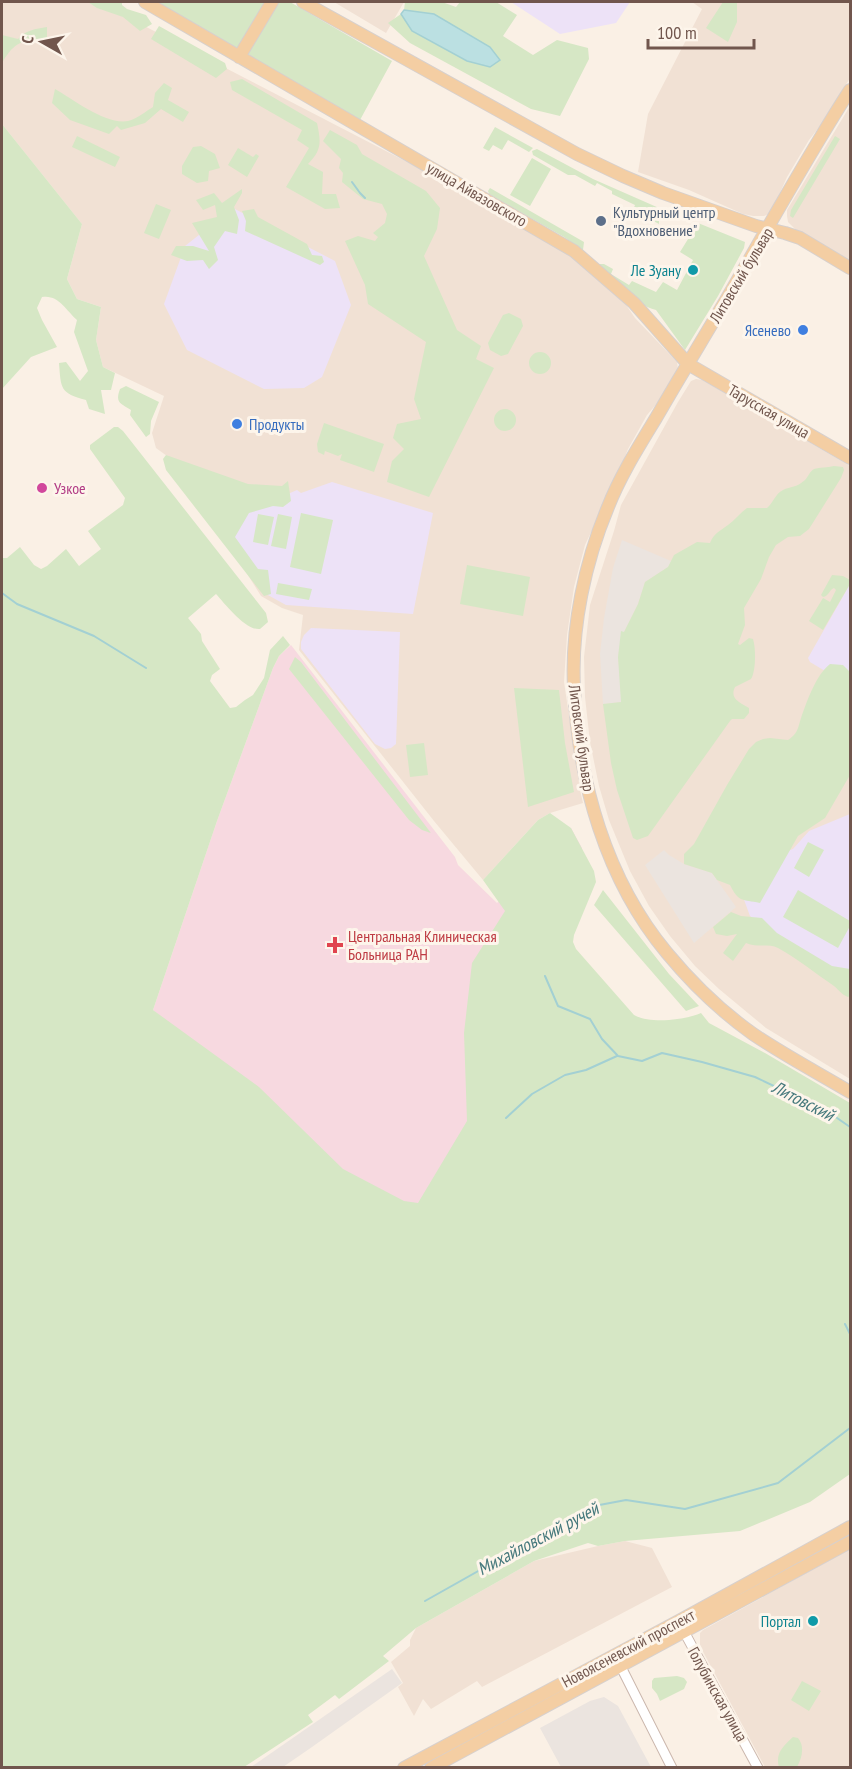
<svg xmlns="http://www.w3.org/2000/svg" width="852" height="1769" font-family="'PT Sans Narrow',sans-serif">
  <style>
    .residential { fill: #f1e1d4 }
    .industrial { fill: #ebe4df }
    .education { fill: #ede2f7 }
    .medical { fill: #f7d9e0 }
    .green { fill: #d6e7c5 }
    .water { fill: #bbe0e2; stroke: #a3d0d3; stroke-width: 1.5 }
    .lines { fill: none; stroke-linecap: round; stroke-linejoin: round }
    .stream { stroke: #a3d0d3; stroke-width: 2 }
    .minor-casing { stroke: #cbb7ad; stroke-width: 11 }
    .major-casing { stroke: #d7d0cd; stroke-width: 14 }
    .minor { stroke: #fff; stroke-width: 9 }
    .major { stroke: #f4cea3; stroke-width: 12 }
    .service-dot { fill: #5c6f8a; stroke: #fdf5eb; stroke-width: 2 }
    .culture-dot { fill: #0f9aa8; stroke: #fdf5eb; stroke-width: 2 }
    .shop-dot { fill: #3f7fe0; stroke: #fdf5eb; stroke-width: 2 }
    .hotel-dot { fill: #d1479c; stroke: #fdf5eb; stroke-width: 2 }
    .health-dot { fill: #e0444e; stroke: #fdf5eb; stroke-width: 2 }
    .labels { text-anchor: middle; stroke-width: 6; stroke-linejoin: round; paint-order: stroke }
    .street-label { font-size: 16px; fill: #71564d; stroke: #fdf5eb }
    .service-label { font-size: 16px; fill: #4e5e75; stroke: #fdf5eb; text-anchor: start }
    .culture-label { font-size: 16px; fill: #0d838f; stroke: #fdf5eb; text-anchor: end }
    .shop-label { font-size: 16px; fill: #366cbe; stroke: #fdf5eb; text-anchor: end }
    .hotel-label { font-size: 16px; fill: #b23c85; stroke: #fdf5eb; text-anchor: start }
    .health-label { font-size: 16px; fill: #be3a42; stroke: #fdf5eb; text-anchor: start }
    .water-label { font-size: 18px; font-style: italic; fill: #45787c; stroke: #fdf5eb }
  </style>
  <rect width="100%" height="100%" fill="#faf0e5"/>
  <!-- residential -->
  <path class="residential" d="M2,2H98L442,180L572,255L620,296L635,318L677,362L678,369L676,373L660,400L647,415L628,449L619,473L585,545L574,587L567,635L564,682L580,790L583,803L550,813L538,820L483,880L434,821L299,650L303,615L282,608L261,596L221,532L167,456L156,448L152,433L164,396L103,367L96,340L101,307L77,299L67,279L82,224L2,124Z
    M334,2H404L386,33Z
    M692,2H850V78L824,121L809,140L787,177L771,213L764,216H753L743,214L689,190L638,172L648,114L702,9Z
    M850,106V262L796,230L788,222L787,216V210Z
    M696,379L702,380L850,466V1079L766,1028L719,989L695,966L670,936L649,906L630,871L609,820L599,786L590,742L585,697L584,657L590,605L614,531L621,505L678,402L691,381Z
    M625,1541L652,1548L672,1587L482,1687L477,1681L431,1709L423,1699L414,1716L398,1687L403,1683L391,1662L410,1646V1640L416,1628L534,1561L598,1546Z
    M850,1549V1767H765L700,1646V1633L703,1630Z"/>
  <!-- industrial -->
  <path class="industrial" d="M622,540L671,561L668,567L645,582L638,604L624,632H622L618,657L622,702L603,704L600,654L604,618L613,568Z
    M664,850L669,855L684,864L712,873L736,907L694,943L645,865Z
    M392,1669L402,1683L312,1747L283,1767H251Z
    M604,1697L618,1706L651,1767H561L540,1728L590,1701Z"/>
  <!-- education -->
  <path class="education" d="M511,2H630L616,23L560,34Z
    M233,208L335,261L351,305L322,377L304,388L264,389L187,350L164,304L185,246Z
    M332,482L433,513L413,614L286,605L266,594L225,534L233,518L297,490L301,493Z
    M850,584V686L810,662L808,658Z
    M311,628L400,632L396,744L391,748L385,749L375,744L301,649V642L304,635Z
    M850,814V978L764,928L750,916L743,897L761,860L793,849L809,831Z"/>
  <!-- medical -->
  <path class="medical" d="M291,645L455,857L458,865L497,903L571,828L582,848L472,1122L424,1207L372,1195L153,1010L217,821L273,668L279,656Z"/>
  <!-- green -->
  <path class="green" d="M88,2H122V5L127,9L146,15L152,24L140,31L123,17L97,8Z
    M151,2H268L239,49L232,48Z
    M277,2H290L392,61L360,120L250,58L248,50Z
    M405,2H442L456,7L460,2H496L517,15L503,36L533,55L557,40L588,48L589,59L560,116L531,109L410,43L388,23L401,14L412,31L467,61L434,14L404,10Z
    M723,2H737V22L728,42L706,28Z
    M159,26L225,63L227,69L216,78L151,39Z
    M47,27V39C22,40 15,41 2,63V35L18,39C26,30 35,29 47,27Z
    M242,79L317,123C321,142 322,150 308,164L323,172L322,194H336L340,208L325,209L286,187L309,148L297,140L302,130L232,90L230,82Z
    M164,83L172,88L168,100L189,112L183,122L161,109L145,123L121,130L117,126L109,134L70,120L52,103L55,89C74,100 106,125 128,121C137,119 146,111 153,107L155,93Z
    M2,124L82,224L67,279L77,299L101,307L96,340L103,367L115,373L111,390H101L105,414L89,409L86,400C60,393 61,389 59,363L66,362L80,381L88,371L74,332L77,320C66,310 58,294 42,297L37,308L42,320L57,347L31,357L2,389Z
    M495,127L533,148L529,152L508,140L502,150L493,145L489,151L483,148Z
    M330,130L357,145L362,154L426,191L440,208L437,229L424,256L457,330L481,346L476,359L494,368L429,497L387,482L392,461L404,449L393,438L397,424L421,419L414,399L426,342L368,304L365,285L345,241L358,236L375,241L378,237L373,233L385,223L387,214L382,204L363,199L342,182L343,173L339,168L341,159L323,141Z
    M77,136L120,157L115,167L72,147Z
    M835,136L840,139L793,218L790,216L791,210Z
    M201,146L215,154L220,168L209,171L208,181L197,183L182,174V166L193,147Z
    M238,148L253,157L256,154L259,156L247,177L228,165Z
    M537,149L593,179L659,208V224L633,210L635,205L612,194V191L597,183L595,186L575,175H568L533,155L532,151Z
    M532,158L551,169L530,206L510,195Z
    M490,188L584,242L583,250L564,237L489,194L488,191Z
    M242,189V193L234,207L239,220L237,234L225,231L214,247L218,260L209,269L203,260L187,261L171,255L176,246H193L209,251L192,223L217,217L215,205L203,210L196,200L214,193L222,203Z
    M156,204L171,210L159,239L144,233Z
    M254,209L258,217L307,244L312,255L322,256L324,262L320,265L245,231L246,221L242,211Z
    M698,223L745,242L744,248L718,296L685,350L656,310C635,305 613,280 596,265L599,264H604L613,269L611,274L629,285L632,281L656,292L663,282L677,290L693,260L680,252Z
    M509,313L521,319L523,326L508,354L501,356L490,350L488,343L503,315Z
    M529 363a11 11 0 1 1 22 0a11 11 0 1 1-22 0Z
    M126,386L159,402L151,421L150,434L146,437L130,415L131,410C120,403 115,403 120,389Z
    M494 420a11 11 0 1 1 22 0a11 11 0 1 1-22 0Z
    M324,423L384,444L374,472L340,460L342,454L338,456L325,451L324,455L318,452L317,444Z
    M114,427H118L123,431L266,613L268,622L260,629C246,631 225,604 216,594L188,618L201,634L202,641L220,669L212,675L210,681L230,708L236,707L245,700L253,695L264,678L270,650L283,636L290,645L279,656L273,668L217,821L153,1010L259,1087L343,1169L404,1201L418,1203L467,1121L464,1033L472,963L505,911L483,880L538,820L550,813L571,828L594,871L596,882L574,935L573,942L576,949L634,1015C650,1024 685,1020 701,1013L709,1023L765,1053L850,1103V1474L810,1502L740,1531L625,1541L598,1546L588,1543L534,1561L416,1628L383,1656L389,1661L339,1699L335,1695L308,1715L313,1722L244,1767H2V558H7L20,547L34,565L41,569L47,566L66,549L79,566L101,549L88,531L123,505L125,498L90,449V445Z
    M166,455L248,484L282,486L288,481L291,501L283,507L273,506L249,513L235,537L258,569L268,570L271,594L264,596L166,470L163,459Z
    M834,466L843,467L844,470L841,478L809,529L800,536L788,537L776,545L769,557L761,579L744,608L745,625L738,644L740,645L749,638L753,639C756,648 756,671 751,679L735,687C729,699 741,703 749,708V713L744,719H732L730,721L648,836L637,840L633,838L617,790L611,763L603,704L621,702L618,657L621,631L624,632L638,604L645,582L668,567L674,555L697,542L710,543C714,533 720,531 728,525C735,520 740,513 747,508H767C773,503 775,494 783,490C791,486 796,488 805,480C808,477 810,471 814,469C820,467 827,468 834,466Z
    M301,513L333,520L321,574L290,567Z
    M258,514L274,517L268,545L253,542Z
    M278,514L292,517L286,549L271,546Z
    M467,565L530,577L523,616L460,604Z
    M832,575L843,576L850,580V584L823,630L809,621L823,598L830,602L836,590L834,588C829,590 829,596 823,597L821,595Z
    M278,583L312,589L309,600L276,594Z
    M295,657L301,662L431,833L422,830L409,820L289,669Z
    M830,664L843,665L850,672V775L825,818L798,836L760,903C742,899 739,903 730,885L717,880L712,873L684,864V854L694,844L727,785L749,749L756,742L763,739L770,738L788,740C799,733 798,726 802,715C808,699 816,675 830,664Z
    M514,688L559,690L565,743L574,792L528,807Z
    M424,743L428,775L410,777L406,745Z
    M808,842L824,850L809,877L794,868Z
    M603,890L669,974L699,1006L686,1011L594,905Z
    M798,890L850,921V926L838,948L783,917Z
    M731,912L741,916L762,918L777,933L832,966L850,969V996L848,997C842,995 839,990 834,986C815,973 798,959 778,948C769,943 757,948 746,943L733,961L723,953L737,934L727,936L716,934L713,927Z
    M677,1676L684,1678L687,1682L684,1689L660,1701L657,1694L652,1688V1681L654,1678Z
    M802,1681L821,1691L809,1711L791,1700Z
    M793,1737L798,1738C805,1746 802,1758 797,1767H779C775,1754 783,1746 793,1737Z"/>
  <!-- water -->
  <path class="water" d="M404,10L434,14L490,47L500,60L490,67L467,61L412,31L401,14Z"/>
  <g class="lines">
    <!-- stream -->
    <path class="stream" d="M352,182L360,193L365,198
      M2,593L17,604L94,636L146,668
      M545,976L558,1006L590,1019L602,1039L618,1056L642,1061L662,1053L702,1062L755,1077L827,1111L850,1127
      M506,1118L532,1094L565,1075L586,1070L617,1056
      M845,1324L850,1334
      M425,1601L594,1506L626,1500L685,1509L778,1483L850,1428"/>
    <defs>
      <path id="minor" d="M681,1626L758,1768
        M620,1665L672,1768"/>
      <path id="major" d="M145,2L574,251L634,303L688,364L850,458
        M303,2L577,154L623,176L663,193L756,226L785,233L800,238L850,268
        M239,57L272,2
        M850,90C806,158 767,230 726,300C703,339 679,378 656,418C639,446 620,476 608,507C585,562 571,627 574,687C578,781 606,880 667,953C691,982 722,1012 753,1034C784,1055 818,1073 850,1092
        M404,1768L679,1621L850,1527
        M431,1768L850,1542"/>
    </defs>
    <!-- minor casing -->
    <use href="#minor" class="minor-casing"/>
    <!-- major casing -->
    <use href="#major" class="major-casing"/>
    <!-- minor -->
    <use href="#minor" class="minor"/>
    <!-- major -->
    <use href="#major" class="major"/>
  </g>
  <!-- markers -->
  <circle class="service-dot" cx="601" cy="221" r="6"/>
  <g class="culture-dot">
    <circle cx="693" cy="270" r="6"/>
    <circle cx="813" cy="1621" r="6"/>
  </g>
  <g class="shop-dot">
    <circle cx="803" cy="330" r="6"/>
    <circle cx="237" cy="424" r="6"/>
  </g>
  <circle class="hotel-dot" cx="42" cy="488" r="6"/>
  <path class="health-dot" d="M332 936h6v6h6v6h-6v6h-6v-6h-6v-6h6z"/>
  <g class="labels">
    <!-- street labels -->
    <g class="street-label">
      <text transform="translate(477 194) rotate(30)" y="6">улица Айвазовского</text>
      <text transform="translate(741 275) rotate(-59)" y="6">Литовский бульвар</text>
      <text transform="translate(769 411) rotate(30)" y="6">Тарусская улица</text>
      <text transform="translate(582 738) rotate(82)" y="6">Литовский бульвар</text>
      <text transform="translate(628 1648) rotate(-28)" y="6">Новоясеневский проспект</text>
      <text transform="translate(718 1694) rotate(61)" y="6">Голубинская улица</text>
    </g>
    <!-- service labels -->
    <g class="service-label">
      <text x="613" y="218">Культурный центр<tspan x="613" dy="18">"Вдохновение"</tspan></text>
    </g>
    <!-- culture labels -->
    <g class="culture-label">
      <text x="681" y="276">Ле Зуану</text>
      <text x="801" y="1627">Портал</text>
    </g>
    <!-- shop labels -->
    <g class="shop-label">
      <text x="791" y="336">Ясенево</text>
      <text x="249" y="430" text-anchor="start">Продукты</text>
    </g>
    <!-- hotel labels -->
    <g class="hotel-label">
      <text x="54" y="494">Узкое</text>
    </g>
    <!-- health labels -->
    <g class="health-label">
      <text x="348" y="942">Центральная Клиническая<tspan x="348" dy="18">Больница РАН</tspan></text>
    </g>
    <!-- water labels -->
    <g class="water-label">
      <text transform="translate(803 1101) rotate(27)" y="6">Литовский</text>
      <text transform="translate(538 1539) rotate(-28)" y="6">Михайловский ручей</text>
    </g>
  </g>
  <!-- border -->
  <rect width="852" height="1769" fill="none" stroke="#71564d" stroke-width="6"/>
  <!-- north arrow -->
  <g transform="translate(42 42) rotate(279)" stroke="#fdf5eb" stroke-width="4.5" paint-order="stroke">
  <path d="M0-4.5L10 22L0 15L-10 22Z" fill="#71564d"/>
  <text y="-9" font-size="16" font-weight="bold" text-anchor="middle" fill="#71564d">С</text>
  </g>
  <!-- scale -->
  <path d="M648 39v9h106v-9" fill="none" stroke="#71564d" stroke-width="3"/>
  <text x="657" y="39" font-size="18" fill="#71564d" stroke="#fdf5eb" stroke-width="4.5" paint-order="stroke">100 m</text>
</svg>
